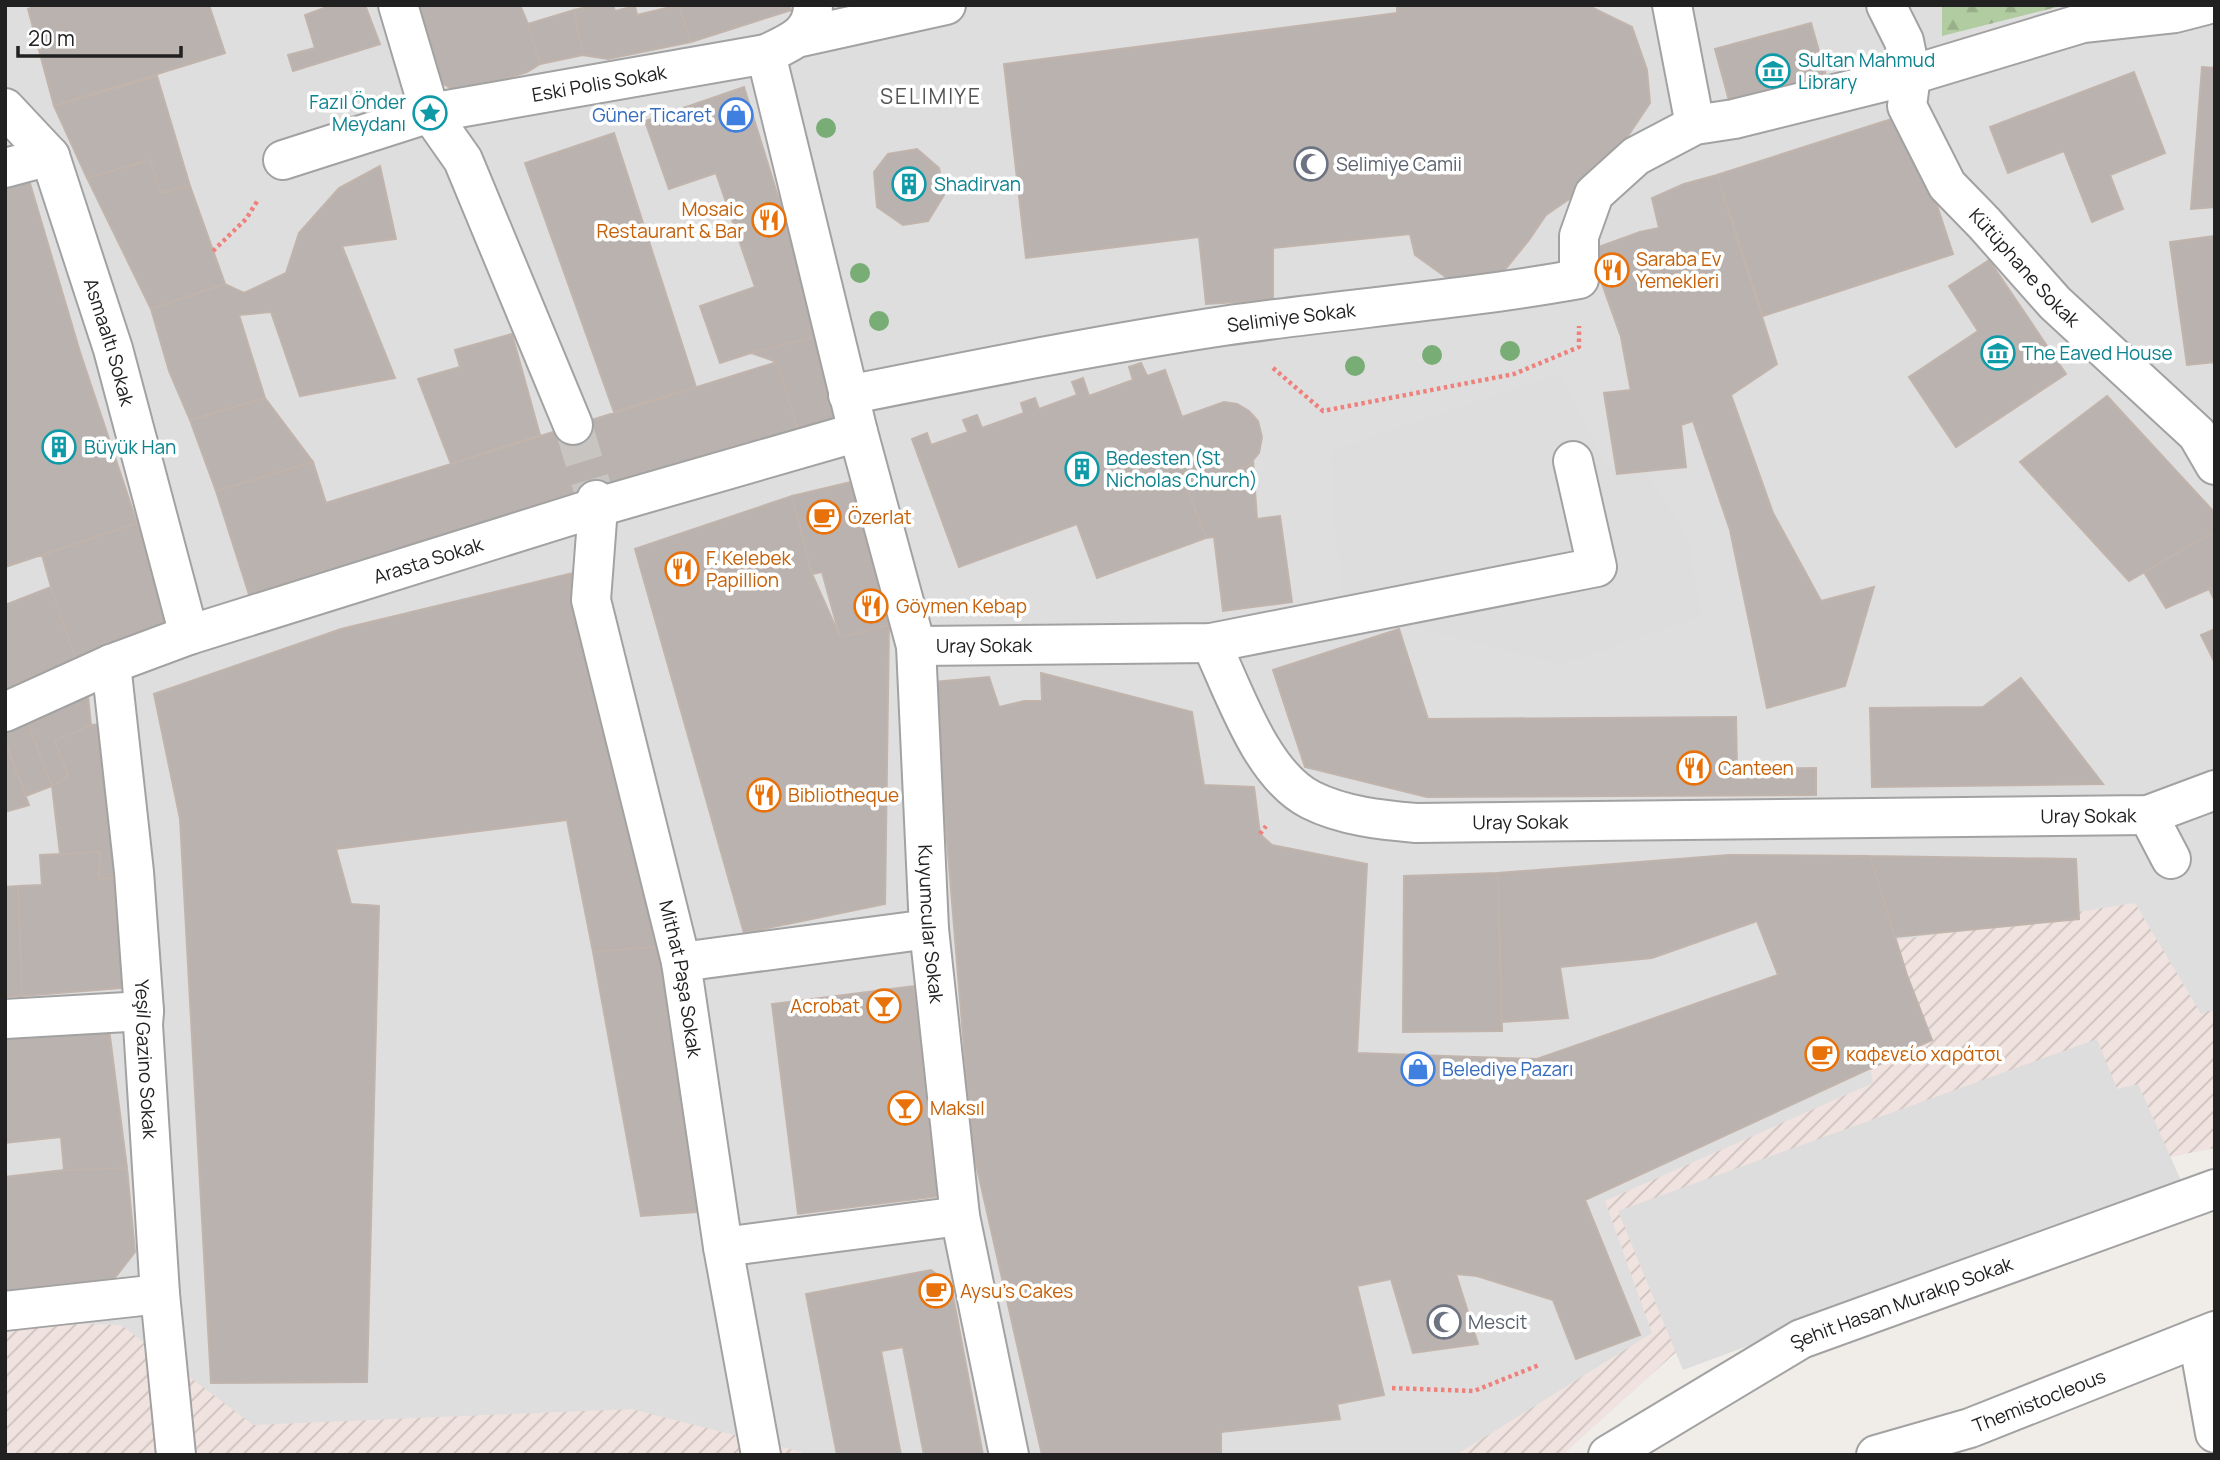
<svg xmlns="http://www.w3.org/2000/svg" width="2220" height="1460" font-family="Manrope,sans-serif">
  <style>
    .residential { fill: #dfdede }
    .military { fill: url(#military-furrows) }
    .forest { fill: url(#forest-firs) }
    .parking { fill: #ddd }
    .building { fill: #bab2ae; stroke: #c1b4ac; stroke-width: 2 }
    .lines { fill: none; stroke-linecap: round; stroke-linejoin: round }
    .minor-tunnel { stroke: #c7c4c1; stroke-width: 38; stroke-dasharray: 38 19; stroke-linecap: butt }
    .minor-casing { stroke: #a2a2a2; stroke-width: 42 }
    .path { stroke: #ee817c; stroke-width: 4.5; stroke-dasharray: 3.5 3.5; stroke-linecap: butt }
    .minor { stroke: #fff; stroke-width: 38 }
    .tree { fill: #78ad76 }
    .labels { text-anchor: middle; stroke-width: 7; stroke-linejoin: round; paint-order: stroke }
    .culture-label { font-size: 19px; fill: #0d838f; stroke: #fff; text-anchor: start }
    .street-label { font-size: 19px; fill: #212121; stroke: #fff }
    .shop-label { font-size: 19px; fill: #366cbe; stroke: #fff; text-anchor: end }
    .worship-label { font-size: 19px; fill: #5b616d; stroke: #fff; text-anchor: start }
    .food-label { font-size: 19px; fill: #c56008; stroke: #fff; text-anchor: start }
    .neighbourhood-label { font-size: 21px; letter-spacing: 2px; fill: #545454; stroke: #fff }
  </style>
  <defs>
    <pattern id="military-furrows" width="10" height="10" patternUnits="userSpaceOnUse" patternTransform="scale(1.75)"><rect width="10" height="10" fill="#f0e2de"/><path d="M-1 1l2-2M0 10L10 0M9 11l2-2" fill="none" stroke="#cec2be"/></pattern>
    <pattern id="forest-firs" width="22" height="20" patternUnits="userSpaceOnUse" patternTransform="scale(1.75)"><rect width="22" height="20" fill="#b1cca1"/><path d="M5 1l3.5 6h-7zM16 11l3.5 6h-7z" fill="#98af8a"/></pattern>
  </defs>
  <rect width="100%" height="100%" fill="#f0ede9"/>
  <!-- residential -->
  <path class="residential" d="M5,5H2215V1148L2158,1159L1706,1325L1562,1455H5Z"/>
  <!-- military -->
  <path class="military" d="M2135,903L2201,1014L2215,1009V1148L2158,1159L1706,1325L1562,1455H1456L1652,1333L1605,1201L1873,1083L1848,948Z
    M5,1322L121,1325L253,1425L631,1409L813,1455H5Z"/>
  <!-- forest -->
  <path class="forest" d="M1942,5H2065L1942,36Z"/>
  <!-- parking -->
  <path class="parking" d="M1559,374L1604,460L1617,474L1645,471L1687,535L1702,616L1561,665L1418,628L1416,606L1345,612L1332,503L1330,451Z
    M2097,1039L2117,1089L2138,1084L2183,1185L1683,1370L1618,1211Z"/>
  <!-- building -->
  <path class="building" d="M40,5H209L225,53L54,106L28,9Z
    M332,5H365L380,44L293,71L288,55L315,48L305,15Z
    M407,5H520L528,24L540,64L527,72L478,88H450L433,77Z
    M596,5H613L615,11L635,6L637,15L679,5L691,42L608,59L583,55L574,10Z
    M679,5H789L791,10L691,42Z
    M1397,5H1587L1632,27L1647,70L1650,103L1622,145L1591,184L1546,215L1529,240L1503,272L1454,283L1415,255L1410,234L1273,248V300L1206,304L1199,237L1026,258L1004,64L1397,13Z
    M574,10L583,55L540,64L528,24Z
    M1811,23L1831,93L1734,119L1715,49Z
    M2202,67L2215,68V207L2191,209Z
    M2134,72L2165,153L2110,175L2123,209L2092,222L2064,151L2008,173L1990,127Z
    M157,76L190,186L161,193L150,160L87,178L54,106Z
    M744,87L821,335L751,353L720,363L700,306L755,287L716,173L669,189L645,121Z
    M1907,114L1953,254L1763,316L1717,175Z
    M614,133L696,387L614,412L525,163Z
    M917,149L939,168L944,195L928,221L903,225L877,207L874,172L888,154Z
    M150,160L161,193L190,186L225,284L151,309L87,178Z
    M380,166L396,239L342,246L395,378L300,396L271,312L239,315L265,398L190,420L169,371L151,309L225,284L244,293L286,273L299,233L339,188Z
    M1717,175L1777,364L1731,395L1773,513L1821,601L1874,587L1845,686L1767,708L1730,530L1693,421L1681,425L1686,467L1617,474L1604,393L1631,390L1630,386L1621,337L1590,250L1640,232L1659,228L1652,198L1684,184Z
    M29,180L80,352L137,523L5,567V188Z
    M2215,236V362L2187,365L2170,242Z
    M1989,260L2066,374L1956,447L1909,377L1978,331L1949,286Z
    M512,334L540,435L451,464L418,379L460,367L455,350Z
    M821,335L839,425L800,436L777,362L751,353Z
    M777,362L800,436L253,607L216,491L313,462L326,503Z
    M1141,363L1147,376L1165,370L1182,417L1224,402L1237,404L1249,411L1258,421L1262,437L1259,453L1249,465L1187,488L1206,538L1097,578L1077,524L959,567L912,439L927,433L931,445L968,432L963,420L977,415L982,428L1024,413L1021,403L1035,398L1039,409L1077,395L1072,382L1083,378L1089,396L1133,380L1129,367Z
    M2107,396L2215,513V531L2129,581L2020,462Z
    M265,398L313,462L216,491L190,420Z
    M1253,461L1257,519L1280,516L1292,602L1223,611L1214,537L1206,538L1187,488L1249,465Z
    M851,482L889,625L840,637L822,572L812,574L792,496Z
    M792,496L812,574L840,637L889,625L885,904L744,933L635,549Z
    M137,523L172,631L77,663L51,587L42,555Z
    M2215,531V601L2209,589L2166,608L2144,572Z
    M577,572L665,946L593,952L567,820L336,849L351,904L379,906L367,1382L211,1383L180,819L154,694L341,629Z
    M51,587L77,663L5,694V605Z
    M1399,629L1428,719L1736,717L1737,769L1816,768V795L1427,797L1305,767L1273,670Z
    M2215,629V663L2201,635Z
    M1041,673L1192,712L1204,785L1254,787L1260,834L1272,845L1367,864L1357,1053L1537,1059L1778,975L1757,921L1652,958L1560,967L1568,1018L1502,1022L1498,873L1729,855L1870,856L1907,975L1932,1040L1585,1200L1640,1335L1576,1359L1553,1300L1477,1276L1456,1274L1478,1344L1413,1353L1391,1279L1357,1286L1384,1395L1337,1404L1340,1419L1221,1432V1455H1042L972,1146L934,682L989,677L999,707L1024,701H1042Z
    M2021,678L2103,784L1872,787L1870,708L1983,707Z
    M88,696L91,725L55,741L68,776L52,786L27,721Z
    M27,721L52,786L26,796L5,741V730Z
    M106,724L122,879L99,878L100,852L60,854L52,786L68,776L55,741L91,725Z
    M5,741L29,805L5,812Z
    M100,852L99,878L122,879L133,987L22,996L18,886L42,885L40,855Z
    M1870,856L2076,859L2079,919L1895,937Z
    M1498,873L1502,1031L1403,1032L1404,876Z
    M18,886L22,996L5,997V887Z
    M665,946L711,1211L641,1216L593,952Z
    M914,986L941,1196L798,1214L772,1004Z
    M108,1021L127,1168L64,1170L61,1137L5,1143V1031Z
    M127,1168L135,1252L110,1284L5,1296V1177L64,1170Z
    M931,1270L951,1285L983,1455H924L903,1347L881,1351L901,1455H837L806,1294Z"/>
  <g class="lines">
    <!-- minor-tunnel -->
    <path class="minor-tunnel" d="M573,425L596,500"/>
    <defs>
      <g id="minor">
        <path d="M398,5L430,113L463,160L573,425"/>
        <path d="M1672,5L1695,125"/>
        <path id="s1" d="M1886,5L1904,41L1911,75L1907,106L1947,185L1984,223L2055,303L2197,434L2215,465"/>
        <path d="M801,37L946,5"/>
        <path id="s2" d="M766,54L858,432L916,646L929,929L960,1216L1009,1455"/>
        <path id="s3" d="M5,108L50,156L113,349L189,635"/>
        <path id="s4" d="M283,160L430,113L766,54C789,43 813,35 813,5"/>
        <path d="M5,168L50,156"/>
        <path id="s5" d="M848,395C973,370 1097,345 1223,326C1342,309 1461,300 1579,279V236L1594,194L1636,156L1695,125L1734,119L1911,75L2083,23L2175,13L2206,5"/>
        <path id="s6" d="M596,500L598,507L591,600L681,962L723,1247L761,1455"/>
        <path id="s7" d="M1211,643C1234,691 1261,775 1311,800C1343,816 1381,820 1416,823L2148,815L2215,790"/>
        <path id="s8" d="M916,646L1211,643L1597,567L1573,461"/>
        <path id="s9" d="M111,664L134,872L144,1011L143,1025L160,1294L176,1455"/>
        <path id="s10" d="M5,712L111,664L189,635L598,507L858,432"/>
        <path d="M2148,815L2171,859"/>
        <path d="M681,962L929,929"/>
        <path d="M5,1019L144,1011"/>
        <path d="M723,1247L960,1216"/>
        <path d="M5,1311L160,1294"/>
        <path d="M2198,1338L2215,1433"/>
        <path id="s11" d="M1608,1455L1801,1339L2215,1189"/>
        <path id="s12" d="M1876,1455L1970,1428L2215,1331"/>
      </g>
    </defs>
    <!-- minor casing -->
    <use href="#minor" class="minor-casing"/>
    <!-- path -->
    <path class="path" d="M213,251L246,219L258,200
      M1273,368L1323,411L1514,374L1579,347V326
      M1260,834L1266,826
      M1392,1388L1474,1391L1539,1365"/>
    <!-- minor -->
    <use href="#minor" class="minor"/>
  </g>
  <!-- trees -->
  <g class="tree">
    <circle cx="826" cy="128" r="10"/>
    <circle cx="860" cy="273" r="10"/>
    <circle cx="879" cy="321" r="10"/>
    <circle cx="1510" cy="351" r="10"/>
    <circle cx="1432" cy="355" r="10"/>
    <circle cx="1355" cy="366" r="10"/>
  </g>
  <!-- icons -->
  <defs>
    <symbol id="museum-ring" viewBox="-11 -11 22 22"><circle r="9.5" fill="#fff" stroke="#0f9aa8" stroke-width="1.5"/><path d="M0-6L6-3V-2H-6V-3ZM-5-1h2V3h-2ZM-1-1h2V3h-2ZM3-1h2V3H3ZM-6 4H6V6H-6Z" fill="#0f9aa8"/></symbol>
    <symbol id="sight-ring" viewBox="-11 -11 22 22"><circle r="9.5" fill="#fff" stroke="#0f9aa8" stroke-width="1.5"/><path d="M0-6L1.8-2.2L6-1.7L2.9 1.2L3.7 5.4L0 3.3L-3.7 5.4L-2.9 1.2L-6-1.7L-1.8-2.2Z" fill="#0f9aa8"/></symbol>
    <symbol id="shop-ring" viewBox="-11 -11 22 22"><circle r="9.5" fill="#fff" stroke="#3f7fe0" stroke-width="1.5"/><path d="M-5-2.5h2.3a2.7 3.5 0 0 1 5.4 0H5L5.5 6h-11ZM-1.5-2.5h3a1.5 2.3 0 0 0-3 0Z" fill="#3f7fe0"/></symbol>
    <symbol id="mosque-ring" viewBox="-11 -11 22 22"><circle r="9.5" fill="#fff" stroke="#6b7280" stroke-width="1.5"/><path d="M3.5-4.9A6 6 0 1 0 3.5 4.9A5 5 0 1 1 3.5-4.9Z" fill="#6b7280"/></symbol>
    <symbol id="building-ring" viewBox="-11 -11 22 22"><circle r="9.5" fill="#fff" stroke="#0f9aa8" stroke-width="1.5"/><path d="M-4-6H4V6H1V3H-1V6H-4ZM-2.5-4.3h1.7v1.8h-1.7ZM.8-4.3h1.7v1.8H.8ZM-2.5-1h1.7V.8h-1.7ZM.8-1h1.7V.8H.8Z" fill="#0f9aa8"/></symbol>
    <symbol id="restaurant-ring" viewBox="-11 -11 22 22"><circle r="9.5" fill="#fff" stroke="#e8710a" stroke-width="1.5"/><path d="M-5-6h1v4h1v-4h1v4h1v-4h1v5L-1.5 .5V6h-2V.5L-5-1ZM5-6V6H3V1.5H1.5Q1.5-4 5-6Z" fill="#e8710a"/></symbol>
    <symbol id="cafe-ring" viewBox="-11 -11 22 22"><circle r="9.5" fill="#fff" stroke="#e8710a" stroke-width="1.5"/><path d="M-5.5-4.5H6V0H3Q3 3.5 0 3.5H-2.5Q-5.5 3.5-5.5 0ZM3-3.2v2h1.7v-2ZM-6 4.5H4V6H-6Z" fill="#e8710a"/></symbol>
    <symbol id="bar-ring" viewBox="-11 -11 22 22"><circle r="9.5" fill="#fff" stroke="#e8710a" stroke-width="1.5"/><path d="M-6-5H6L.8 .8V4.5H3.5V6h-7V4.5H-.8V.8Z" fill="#e8710a"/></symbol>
  </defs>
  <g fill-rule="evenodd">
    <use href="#museum-ring" x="1754" y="52" width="38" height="38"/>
    <use href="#sight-ring" x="411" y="94" width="38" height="38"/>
    <use href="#shop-ring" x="717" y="96" width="38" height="38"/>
    <use href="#mosque-ring" x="1292" y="145" width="38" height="38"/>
    <use href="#building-ring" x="890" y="165" width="38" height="38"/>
    <use href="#restaurant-ring" x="750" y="201" width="38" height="38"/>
    <use href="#restaurant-ring" x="1593" y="251" width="38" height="38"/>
    <use href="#museum-ring" x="1979" y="334" width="38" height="38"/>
    <use href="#building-ring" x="40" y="428" width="38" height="38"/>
    <use href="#building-ring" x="1063" y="450" width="38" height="38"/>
    <use href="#cafe-ring" x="805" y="498" width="38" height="38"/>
    <use href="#restaurant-ring" x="663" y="550" width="38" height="38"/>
    <use href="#restaurant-ring" x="852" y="587" width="38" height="38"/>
    <use href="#restaurant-ring" x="1675" y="749" width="38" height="38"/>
    <use href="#restaurant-ring" x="745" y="776" width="38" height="38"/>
    <use href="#bar-ring" x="865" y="987" width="38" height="38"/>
    <use href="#cafe-ring" x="1803" y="1035" width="38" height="38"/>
    <use href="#shop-ring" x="1399" y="1050" width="38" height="38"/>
    <use href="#bar-ring" x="886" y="1089" width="38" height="38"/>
    <use href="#cafe-ring" x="917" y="1272" width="38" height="38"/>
    <use href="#mosque-ring" x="1425" y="1303" width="38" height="38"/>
  </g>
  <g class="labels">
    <!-- culture labels -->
    <g class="culture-label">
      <text x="1798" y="67">Sultan Mahmud<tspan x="1798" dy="22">Library</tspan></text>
      <text x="406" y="109" text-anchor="end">Fazıl Önder<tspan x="406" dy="22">Meydanı</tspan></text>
      <text x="934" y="191">Shadirvan</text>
      <text x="2022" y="360">The Eaved House</text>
      <text x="84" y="454">Büyük Han</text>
      <text x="1106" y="465">Bedesten (St<tspan x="1106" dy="22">Nicholas Church)</tspan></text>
    </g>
    <!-- street labels -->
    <g class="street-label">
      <text dy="7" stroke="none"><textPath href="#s4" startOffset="326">Eski Polis Sokak</textPath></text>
      <text dy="7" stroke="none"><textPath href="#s1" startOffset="308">Kütüphane Sokak</textPath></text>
      <text dy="7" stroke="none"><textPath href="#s5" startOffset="450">Selimiye Sokak</textPath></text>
      <text dy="7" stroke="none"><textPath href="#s3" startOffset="261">Asmaaltı Sokak</textPath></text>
      <text dy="7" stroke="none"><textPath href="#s10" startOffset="450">Arasta Sokak</textPath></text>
      <text dy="7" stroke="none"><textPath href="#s8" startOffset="68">Uray Sokak</textPath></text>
      <text dy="7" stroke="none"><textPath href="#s7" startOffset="970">Uray Sokak</textPath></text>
      <text dy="7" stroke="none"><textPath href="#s7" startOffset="402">Uray Sokak</textPath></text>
      <text dy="7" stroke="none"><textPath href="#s2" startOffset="889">Kuyumcular Sokak</textPath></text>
      <text dy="7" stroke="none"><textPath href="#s6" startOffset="490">Mithat Paşa Sokak</textPath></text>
      <text dy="7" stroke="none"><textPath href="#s9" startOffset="397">Yeşil Gazino Sokak</textPath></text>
      <text dy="7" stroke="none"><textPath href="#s11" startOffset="332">Şehit Hasan Murakıp Sokak</textPath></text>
      <text dy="7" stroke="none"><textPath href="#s12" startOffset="172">Themistocleous</textPath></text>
    </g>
    <!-- shop labels -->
    <g class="shop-label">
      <text x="712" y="122">Güner Ticaret</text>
      <text x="1442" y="1076" text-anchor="start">Belediye Pazarı</text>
    </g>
    <!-- worship labels -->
    <g class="worship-label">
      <text x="1336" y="171">Selimiye Camii</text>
      <text x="1468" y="1329">Mescit</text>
    </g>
    <!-- food labels -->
    <g class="food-label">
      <text x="744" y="216" text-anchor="end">Mosaic<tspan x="744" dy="22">Restaurant &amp; Bar</tspan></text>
      <text x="1636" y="266">Saraba Ev<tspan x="1636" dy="22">Yemekleri</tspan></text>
      <text x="848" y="524">Özerlat</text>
      <text x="706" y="565">F. Kelebek<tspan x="706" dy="22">Papillion</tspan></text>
      <text x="896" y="613">Göymen Kebap</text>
      <text x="1718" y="775">Canteen</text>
      <text x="788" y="802">Bibliotheque</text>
      <text x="860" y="1013" text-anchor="end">Acrobat</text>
      <text x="1846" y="1061">καφενείο χαράτσι</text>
      <text x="930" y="1115">Maksıl</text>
      <text x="960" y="1298">Aysu's Cakes</text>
    </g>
    <!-- neighbourhood labels -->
    <g class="neighbourhood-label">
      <text x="931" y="104">SELIMIYE</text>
    </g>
  </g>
  <!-- border -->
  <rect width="2220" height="1460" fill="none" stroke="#212121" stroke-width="14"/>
  <!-- scale -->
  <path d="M18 46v10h163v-10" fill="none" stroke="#212121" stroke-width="3.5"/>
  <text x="28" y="46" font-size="21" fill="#212121" stroke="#ffffff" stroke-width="5" paint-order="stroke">20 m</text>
</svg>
